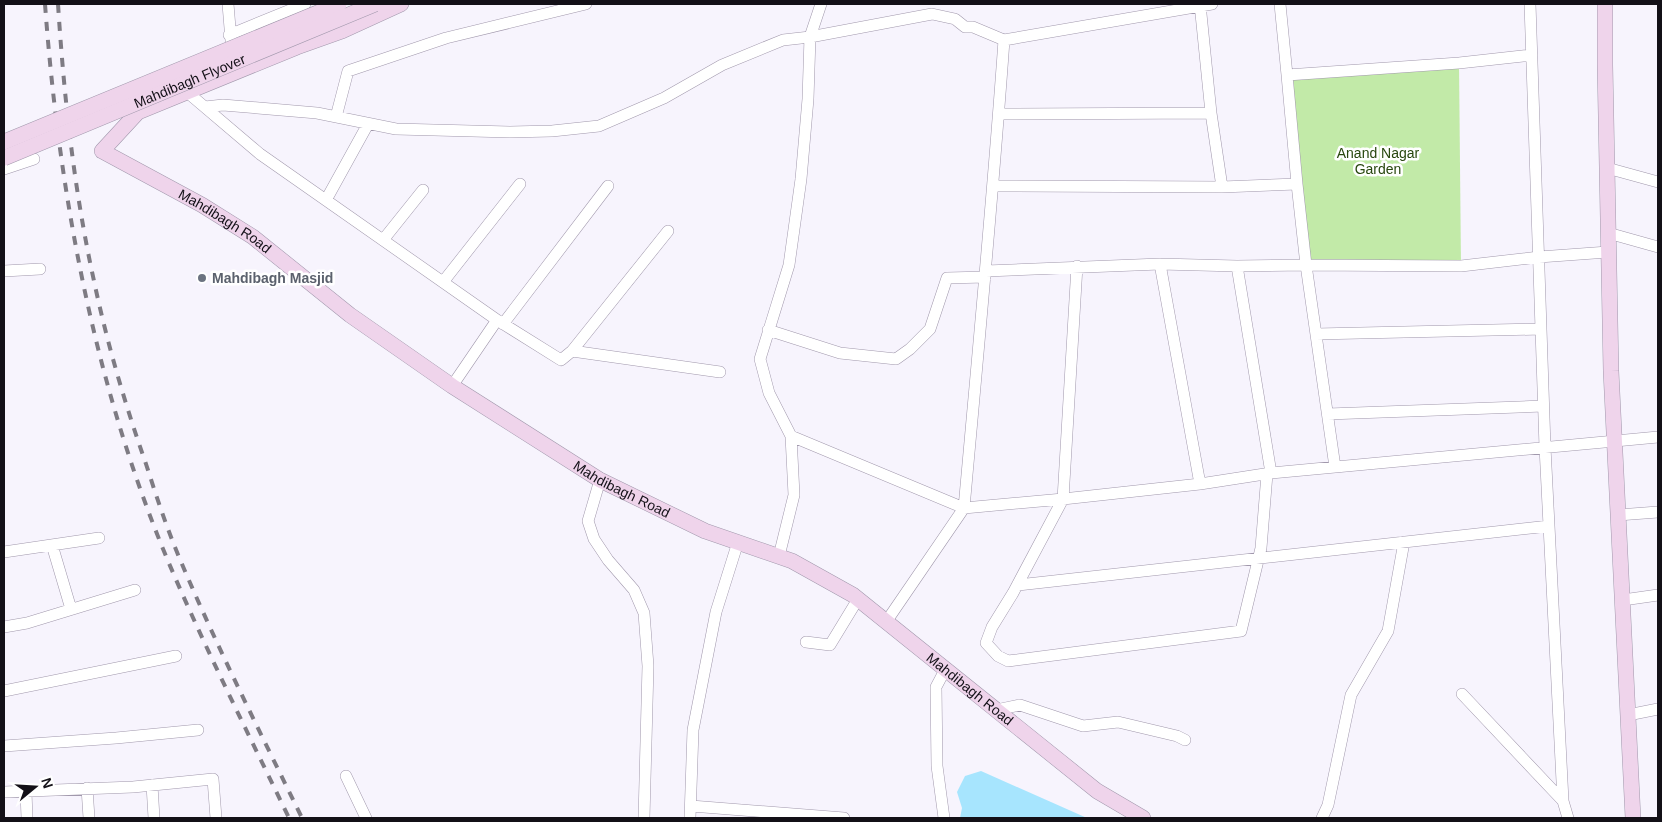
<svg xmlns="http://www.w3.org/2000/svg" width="1662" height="822" font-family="Helvetica,sans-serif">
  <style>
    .green { fill: #c2eaa8 }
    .water { fill: #a7e5fe }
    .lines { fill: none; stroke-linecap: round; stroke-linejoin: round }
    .street-casing { stroke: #a198ac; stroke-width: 12 }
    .secondary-casing { stroke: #a198ac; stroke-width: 16 }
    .street { stroke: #fff; stroke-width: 11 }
    .secondary { stroke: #efd4eb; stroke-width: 15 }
    .rail { stroke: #7e7b83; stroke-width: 4; stroke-dasharray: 9 9; stroke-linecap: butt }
    .secondary-bridge-casing { stroke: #a198ac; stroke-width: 16; stroke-linecap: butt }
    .secondary-bridge { stroke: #efd4eb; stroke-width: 15 }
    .worship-dot { fill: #6b7280; stroke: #fff; stroke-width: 2 }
    .labels { text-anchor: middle; stroke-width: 5; stroke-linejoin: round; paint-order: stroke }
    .street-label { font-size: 14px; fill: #131017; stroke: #fff }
    .park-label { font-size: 14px; fill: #28470e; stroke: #fff }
    .worship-label { font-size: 14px; font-weight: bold; fill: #5b616d; stroke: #fff; text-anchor: start }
  </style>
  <rect width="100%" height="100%" fill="#f7f4fd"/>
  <!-- green -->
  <path class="green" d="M1459,63L1461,266L1306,265L1287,75Z"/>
  <!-- water -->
  <path class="water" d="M981,771L1087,818H960L962,808L957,792L965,776Z"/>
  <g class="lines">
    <defs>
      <path id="street" d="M228,4L231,40
        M1280,4L1287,75
        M229,35L305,4
        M1532,55L1459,63L1287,75L1297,184L1306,265L1461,266L1539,257L1608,252
        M187,92L260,154L497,320L452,386
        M205,107L223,105L317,113L396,129L510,132L552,131L599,126L664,98L722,65L783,40L810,37L821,4
        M999,114L1211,113
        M336,117L348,71L446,38L586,4
        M15,149L34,159
        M1607,168L1658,182
        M4,169L34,159
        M994,186L1222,187L1211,113L1200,4
        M1222,187L1297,184
        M326,200L368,124
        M1608,233L1658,247
        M383,240L423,190
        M1160,264L1237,266L1271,473
        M1077,266L1063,499L1013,593L992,627L986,643L998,656L1008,661L1241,631L1261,548L1267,474
        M1237,266L1306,265L1335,467
        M4,271L40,269
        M986,271L1160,264L1200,484L1063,499L964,508C978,352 993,196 1004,40L1212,4
        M443,282L520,184
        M497,320L561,360L572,351L668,231
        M503,324L608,186
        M768,330L840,353L896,359L910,349L930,329L947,278L985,277
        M1316,334L1541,329
        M572,351L720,372
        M1328,414L1543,406
        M791,436L769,393L760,359L789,265L801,179L808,99L810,37L932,14L955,19L965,27H973L1004,40
        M600,480L588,521L594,539L608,560L634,590L644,613L648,666L644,818
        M1200,484L1271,473L1658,437
        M1618,515L1658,512
        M52,545L71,609
        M4,552L99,538
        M779,556L794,495L791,436L964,508L886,622
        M1018,585L1549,526
        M1623,600L1658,595
        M4,627L27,623L135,590
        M806,642L830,645L858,599
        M4,691L176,656
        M1462,694L1563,801L1545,447L1530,4
        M996,710L1020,705L1083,726L1118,722L1177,736L1185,740
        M1628,715L1658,709
        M4,746L116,738L198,730
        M346,776L366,818
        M152,785L154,818
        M87,788L89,818
        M4,792L133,787L213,779L216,818
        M26,792L27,818
        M1563,801L1568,818
        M691,806L844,818
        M690,818L693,730L716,612L738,542
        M944,818L937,766L936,687L945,670
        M1322,818L1328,805L1351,695L1388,631L1404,542"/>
      <g id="secondary">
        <path id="s1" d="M401,4L342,31L297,47L138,112L102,151L202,205L253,237L350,315L452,386L600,480L705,531L792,561L853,595L1097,791L1143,818"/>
        <path d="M1605,4V65L1611,371L1633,818"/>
      </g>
    </defs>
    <!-- street casing -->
    <use href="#street" class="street-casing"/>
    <!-- secondary casing -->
    <use href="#secondary" class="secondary-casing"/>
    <!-- street -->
    <use href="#street" class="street"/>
    <!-- secondary -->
    <use href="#secondary" class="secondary"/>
    <!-- rail -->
    <path class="rail" d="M45,4C59,194 94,384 168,561C205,648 248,733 289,818
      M58,4C64,97 74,190 94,281C107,343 125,404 146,464C156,495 166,526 179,557C216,645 260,732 302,818"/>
    <defs>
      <g id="secondary-bridge">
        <path d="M4,142L339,4"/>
        <path id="s2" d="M4,158L375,4"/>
      </g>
    </defs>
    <!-- secondary-bridge casing -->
    <use href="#secondary-bridge" class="secondary-bridge-casing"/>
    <!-- secondary-bridge -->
    <use href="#secondary-bridge" class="secondary-bridge"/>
  </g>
  <!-- markers -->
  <circle class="worship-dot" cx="202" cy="278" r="5"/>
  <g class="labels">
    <!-- street labels -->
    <g class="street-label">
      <text dy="5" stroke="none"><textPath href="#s2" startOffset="201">Mahdibagh Flyover</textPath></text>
      <text dy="5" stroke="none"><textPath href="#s1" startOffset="479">Mahdibagh Road</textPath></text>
      <text dy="5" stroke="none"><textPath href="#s1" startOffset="959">Mahdibagh Road</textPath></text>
      <text dy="5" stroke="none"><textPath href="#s1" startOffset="1364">Mahdibagh Road</textPath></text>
    </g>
    <!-- park labels -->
    <g class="park-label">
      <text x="1378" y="158">Anand Nagar<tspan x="1378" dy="16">Garden</tspan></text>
    </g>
    <!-- worship labels -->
    <g class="worship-label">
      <text x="212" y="283">Mahdibagh Masjid</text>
    </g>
  </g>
  <!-- border -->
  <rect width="1662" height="822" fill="none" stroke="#131017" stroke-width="10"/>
  <!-- north arrow -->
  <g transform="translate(35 787) rotate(72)" stroke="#ffffff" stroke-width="4" paint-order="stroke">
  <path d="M0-4L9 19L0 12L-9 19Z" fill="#131017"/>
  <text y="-8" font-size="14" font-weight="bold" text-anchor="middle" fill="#131017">N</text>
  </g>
</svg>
